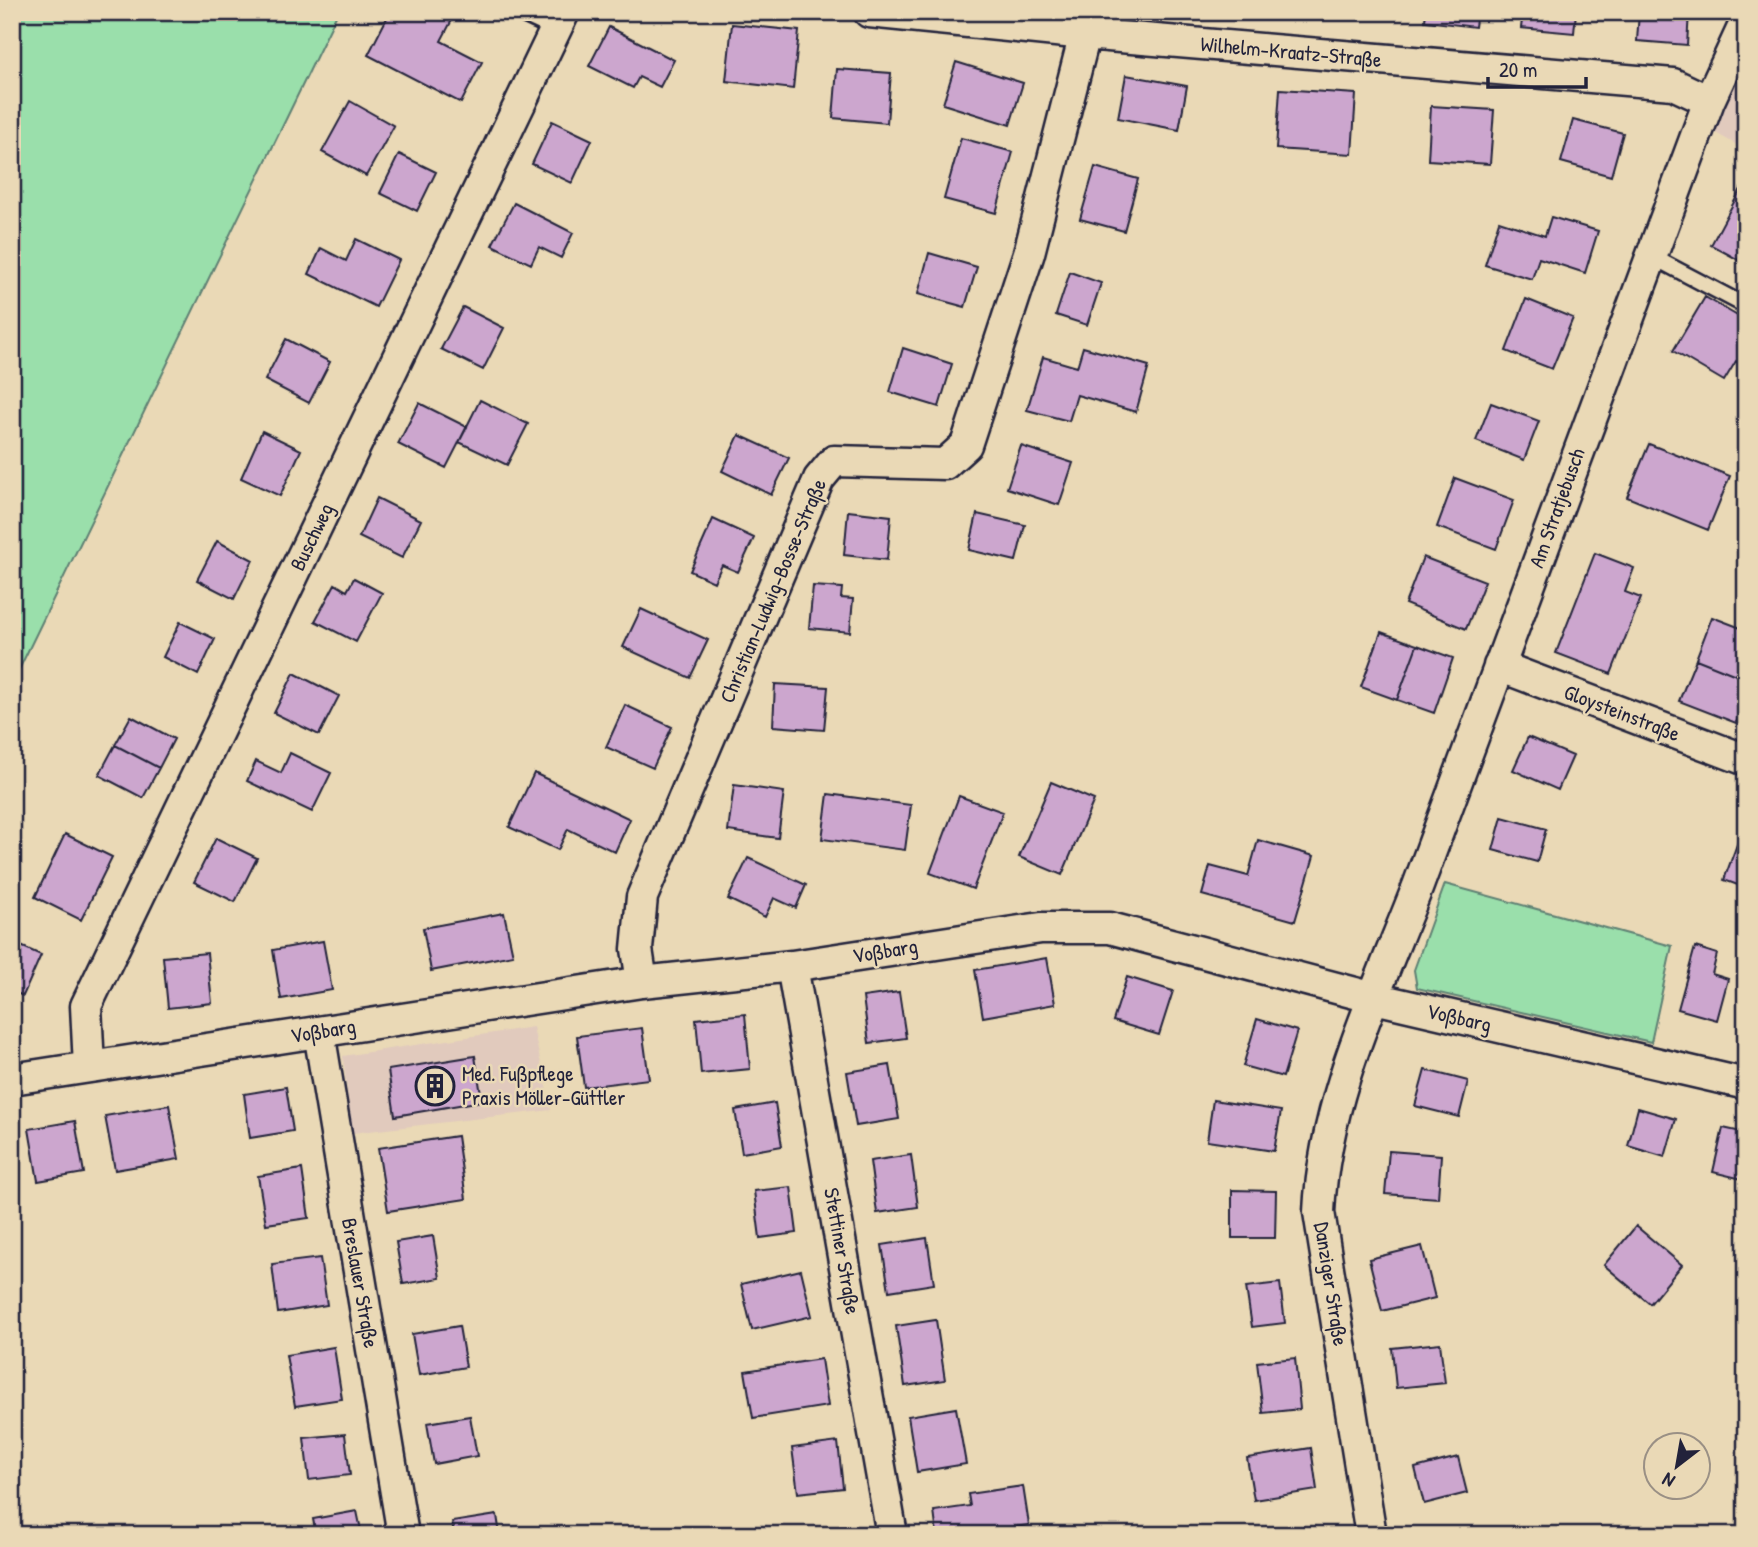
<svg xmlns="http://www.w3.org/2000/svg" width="1758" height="1547" font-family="'Patrick Hand',sans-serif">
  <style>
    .built { fill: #e1cabd }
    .green { fill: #9adfab; stroke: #5e8073; stroke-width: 2 }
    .building { fill: #cca6ce; stroke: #22223b; stroke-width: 2 }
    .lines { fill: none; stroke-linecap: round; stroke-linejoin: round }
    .lane-casing { stroke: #22223b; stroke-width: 19 }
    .street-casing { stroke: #22223b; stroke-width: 35 }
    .lane { stroke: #ead9b6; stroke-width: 14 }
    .street { stroke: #ead9b6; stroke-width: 30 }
    .labels { text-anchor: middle; stroke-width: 5; stroke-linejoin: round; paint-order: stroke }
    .street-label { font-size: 21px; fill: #22223b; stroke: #ead9b6 }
    .poi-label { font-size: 21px; fill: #22223b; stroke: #ead9b6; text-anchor: start }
  </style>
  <rect width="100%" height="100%" fill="#ead9b6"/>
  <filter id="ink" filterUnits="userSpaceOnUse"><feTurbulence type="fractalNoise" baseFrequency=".0143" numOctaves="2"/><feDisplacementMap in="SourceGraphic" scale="14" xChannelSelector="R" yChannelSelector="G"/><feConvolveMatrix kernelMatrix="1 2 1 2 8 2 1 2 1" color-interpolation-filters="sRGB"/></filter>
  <g filter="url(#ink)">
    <!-- built -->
    <path class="built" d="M1746,58V150L1712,131Z
      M533,1027L551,1110L352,1133L343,1056Z"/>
    <!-- green -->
    <path class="green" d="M12,12H338L12,684Z
      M1445,884L1672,946L1651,1042L1417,988L1414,970Z"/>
    <!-- building -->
    <path class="building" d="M390,12H433L451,22L441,41L482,62L461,103L368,55Z
      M1426,12H1477L1475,27L1425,21Z
      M1523,12H1576L1574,33L1521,28Z
      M1639,12H1689L1687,45L1637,41Z
      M732,24L799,31L793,89L726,81Z
      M609,27L674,60L660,87L639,77L633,88L589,66Z
      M956,62L1023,83L1010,125L943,104Z
      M837,69L891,73L887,123L833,118Z
      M1126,75L1187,86L1179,130L1118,118Z
      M1280,89L1356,94L1352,154L1276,149Z
      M350,101L394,126L366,176L322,152Z
      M1431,106L1494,110L1490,164L1428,160Z
      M1573,120L1623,133L1611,176L1561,162Z
      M552,121L592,140L572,183L532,164Z
      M961,138L1013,152L996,213L944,199Z
      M399,154L436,172L417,211L380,193Z
      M1095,167L1138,179L1124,231L1080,219Z
      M1742,187L1746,189V264L1711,245Z
      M514,203L573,233L561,258L539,247L531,264L492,245Z
      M1551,217L1598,231L1585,273L1539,258L1532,279L1485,265L1499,221L1545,236Z
      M356,239L399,260L376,307L309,274L321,248L346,261Z
      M929,253L977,267L965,307L918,294Z
      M1070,272L1101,283L1087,325L1056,315Z
      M1705,297L1746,321V360L1743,365L1736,361L1724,381L1673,351Z
      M1526,299L1573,318L1552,369L1506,351Z
      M463,307L504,328L483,370L441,349Z
      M286,339L330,362L309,403L265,380Z
      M1083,347L1149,366L1136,412L1077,395L1069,421L1027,410L1043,357L1077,367Z
      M903,348L952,364L939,407L890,392Z
      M480,400L528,424L507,465L459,442Z
      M419,403L467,427L446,468L398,444Z
      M1491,403L1539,421L1524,460L1476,441Z
      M262,431L301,450L280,496L241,478Z
      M739,435L789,458L771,495L722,471Z
      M1649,444L1730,476L1708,530L1627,497Z
      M1021,446L1073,463L1059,505L1007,488Z
      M1455,478L1514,500L1496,549L1437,527Z
      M377,498L421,520L402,558L359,537Z
      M848,511L891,516L887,560L844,555Z
      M977,514L1025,525L1016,561L969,550Z
      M713,519L754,538L738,572L722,565L714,582L690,571Z
      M217,541L253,560L234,599L197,580Z
      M1595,553L1634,568L1625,592L1641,598L1611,674L1556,653Z
      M1423,557L1485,581L1466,629L1405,604Z
      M354,578L382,593L356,642L315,621L335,584L347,591Z
      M813,586L842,588L841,598L853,599L850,632L809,628Z
      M641,609L708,640L690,678L623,647Z
      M1712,617L1746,630V679L1696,659Z
      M180,622L215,639L198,675L163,657Z
      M1381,632L1417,645L1397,700L1361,687Z
      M1417,645L1453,658L1434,713L1397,700Z
      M1696,659L1746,679V698L1736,723L1679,701Z
      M294,673L339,696L319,735L274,713Z
      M775,684L828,687L824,730L773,726Z
      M625,705L672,727L653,768L606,747Z
      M131,716L174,739L159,768L115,745Z
      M1528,737L1573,756L1558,790L1513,770Z
      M115,745L159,768L143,798L99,775Z
      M290,753L331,773L312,812L247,781L256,761L281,773Z
      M534,773L630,819L615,852L568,829L558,850L509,827Z
      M1051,782L1094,800L1062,875L1019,857Z
      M734,785L784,792L778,838L728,831Z
      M828,794L911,805L905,850L822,839Z
      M959,796L1003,812L973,889L930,873Z
      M1502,817L1546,829L1537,862L1493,850Z
      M1743,828L1746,829V888L1724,880Z
      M65,834L112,857L81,920L35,897Z
      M216,838L257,858L235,902L194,882Z
      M1258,840L1314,856L1295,921L1202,895L1210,866L1248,876Z
      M748,858L806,885L796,908L774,898L765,917L728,899Z
      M504,913L513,955L431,971L423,928Z
      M323,941L332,990L281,999L273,950Z
      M12,942L41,955L23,996L12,991Z
      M1695,947L1717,954L1712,974L1728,979L1717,1020L1678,1009Z
      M207,953L212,1003L168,1008L163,957Z
      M1047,958L1055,1004L983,1017L975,970Z
      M1127,977L1173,991L1159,1035L1113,1021Z
      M899,992L906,1038L869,1043L863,997Z
      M745,1014L750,1069L701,1074L696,1019Z
      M1257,1019L1297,1031L1283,1077L1243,1066Z
      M642,1028L649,1079L584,1087L577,1036Z
      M475,1056L482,1101L395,1116L388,1070Z
      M890,1065L899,1119L856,1126L847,1072Z
      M1425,1070L1468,1081L1459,1117L1415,1106Z
      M286,1087L293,1131L250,1138L244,1094Z
      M1213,1100L1281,1111L1274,1151L1207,1141Z
      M775,1103L782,1146L742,1153L735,1110Z
      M169,1105L179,1159L115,1170L105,1116Z
      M1638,1108L1676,1119L1665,1157L1628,1146Z
      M75,1121L84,1173L38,1181L29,1129Z
      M1723,1128L1746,1133V1180L1713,1172Z
      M457,1136L466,1199L388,1211L378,1148Z
      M1389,1151L1441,1155L1438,1198L1385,1194Z
      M911,1155L918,1207L877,1213L870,1161Z
      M302,1169L309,1218L266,1224L258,1176Z
      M791,1187L797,1233L760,1238L754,1191Z
      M1232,1190L1276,1191L1275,1238H1232Z
      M1636,1226L1682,1265L1650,1304L1604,1265Z
      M433,1236L440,1278L403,1284L396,1242Z
      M927,1238L934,1284L889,1291L882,1245Z
      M1422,1246L1435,1298L1382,1311L1369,1259Z
      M320,1258L327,1305L278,1313L272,1264Z
      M801,1270L812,1316L752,1330L741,1284Z
      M1280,1283L1285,1323L1252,1327L1246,1287Z
      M936,1320L945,1380L905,1386L896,1326Z
      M459,1326L466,1367L419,1375L412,1334Z
      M1440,1343L1445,1383L1396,1388L1392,1348Z
      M334,1347L342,1399L295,1406L286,1355Z
      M1295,1358L1300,1409L1263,1413L1257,1362Z
      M821,1359L828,1406L753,1418L745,1371Z
      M956,1408L966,1464L917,1472L908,1416Z
      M470,1416L477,1456L434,1464L427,1423Z
      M345,1434L350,1475L309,1480L304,1438Z
      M838,1442L843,1488L798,1493L792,1448Z
      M1311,1448L1317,1490L1254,1500L1247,1458Z
      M1458,1457L1467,1493L1424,1504L1415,1468Z
      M1023,1486L1029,1525L978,1532V1535H937L934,1511L970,1506L968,1494Z
      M357,1511L362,1535H316L313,1519Z
      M497,1515L500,1535H454L452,1522Z"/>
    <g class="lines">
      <defs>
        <path id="lane" d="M517,12L556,30
          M1651,256L1746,306"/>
        <path id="street" d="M869,12L1085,34L1673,84L1709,101
          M1499,666L1746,760
          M792,966L892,1535
          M642,982L637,949L642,897L819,479L834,461L945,464L966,445L1029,253L1085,34
          M319,1032L403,1535
          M89,1067L86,1006L564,12
          M12,1079L642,982L792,966L1041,928H1110L1374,998L1746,1084
          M1371,1535L1319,1212C1324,1099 1377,991 1418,886L1709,101L1746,21"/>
      </defs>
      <!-- lane casing -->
      <use href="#lane" class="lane-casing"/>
      <!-- street casing -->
      <use href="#street" class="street-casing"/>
      <!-- lane -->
      <use href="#lane" class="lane"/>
      <!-- street -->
      <use href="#street" class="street"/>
    </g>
  </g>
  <!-- icons -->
  <defs>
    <symbol id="building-ring" viewBox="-11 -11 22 22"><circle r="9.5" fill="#ead9b6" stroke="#22223b" stroke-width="1.5"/><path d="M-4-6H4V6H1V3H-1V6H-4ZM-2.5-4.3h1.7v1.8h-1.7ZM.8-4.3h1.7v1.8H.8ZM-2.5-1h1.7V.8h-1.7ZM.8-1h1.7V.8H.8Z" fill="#22223b"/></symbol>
  </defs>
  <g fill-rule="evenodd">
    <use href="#building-ring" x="413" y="1064" width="44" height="44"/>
  </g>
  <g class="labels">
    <!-- street labels -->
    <g class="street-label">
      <text transform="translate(1291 52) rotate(5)" y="7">Wilhelm-Kraatz-Straße</text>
      <text transform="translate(1557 508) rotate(-70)" y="7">Am Stratjebusch</text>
      <text transform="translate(312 537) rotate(-64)" y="7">Buschweg</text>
      <text transform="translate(773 591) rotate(-67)" y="7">Christian-Ludwig-Bosse-Straße</text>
      <text transform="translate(1622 713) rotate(21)" y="7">Gloysteinstraße</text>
      <text transform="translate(885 951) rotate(-9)" y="7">Voßbarg</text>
      <text transform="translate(1459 1018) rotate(13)" y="7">Voßbarg</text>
      <text transform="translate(323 1031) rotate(-9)" y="7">Voßbarg</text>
      <text transform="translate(842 1251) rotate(80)" y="7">Stettiner Straße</text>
      <text transform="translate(360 1283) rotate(80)" y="7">Breslauer Straße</text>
      <text transform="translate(1331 1284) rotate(81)" y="7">Danziger Straße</text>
    </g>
    <!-- poi labels -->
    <g class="poi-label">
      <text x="462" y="1081">Med. Fußpflege<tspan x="462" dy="24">Praxis Möller-Güttler</tspan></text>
    </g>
  </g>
  <!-- margin -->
  <rect width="1758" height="1547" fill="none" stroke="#ead9b6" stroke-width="42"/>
  <rect x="21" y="21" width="1716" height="1505" fill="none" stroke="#22223b" stroke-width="2.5" filter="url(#ink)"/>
  <!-- north arrow -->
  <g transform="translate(1677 1466) rotate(211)"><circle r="33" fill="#ead9b6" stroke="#9a9085" stroke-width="2"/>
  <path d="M0-5L12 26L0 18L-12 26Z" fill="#22223b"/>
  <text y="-10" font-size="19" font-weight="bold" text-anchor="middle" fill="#22223b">N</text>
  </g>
  <!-- scale -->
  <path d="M1488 77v10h98v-10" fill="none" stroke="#22223b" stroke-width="3.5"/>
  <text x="1499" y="77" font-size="21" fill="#22223b" stroke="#ead9b6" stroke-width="5" paint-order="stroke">20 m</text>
</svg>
